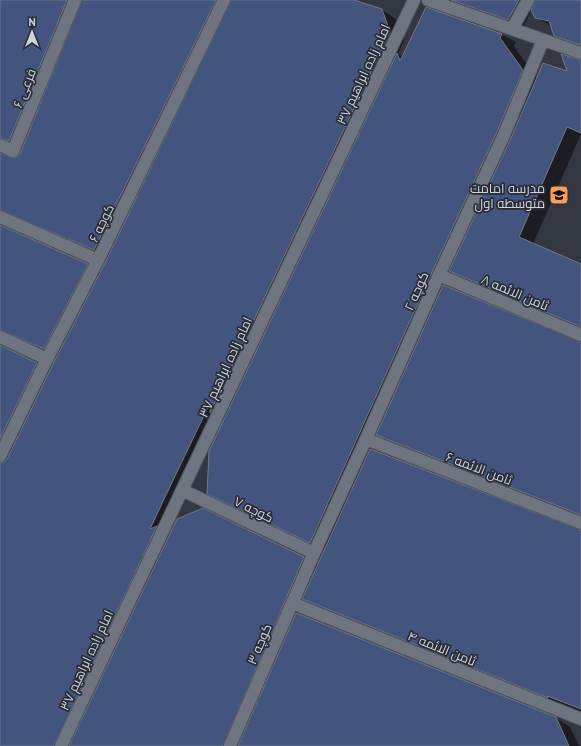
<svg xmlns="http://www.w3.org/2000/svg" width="581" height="746" font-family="'PT Sans',Cairo,sans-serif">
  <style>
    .shadow { fill: #0007; fill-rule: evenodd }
    .building { fill: #43557f; stroke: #737884 }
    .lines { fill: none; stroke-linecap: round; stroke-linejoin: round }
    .lane-casing { stroke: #51555e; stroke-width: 14 }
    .street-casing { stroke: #51555e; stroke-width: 14 }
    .lane { stroke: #6f7580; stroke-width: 12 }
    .street { stroke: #6f7580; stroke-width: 12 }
    .labels { text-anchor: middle; stroke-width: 3.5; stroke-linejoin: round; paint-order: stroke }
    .street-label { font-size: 13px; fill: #d1d4db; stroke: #292d37 }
    .poi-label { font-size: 13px; fill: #d1d4db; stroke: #292d37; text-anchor: end }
  </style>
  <rect width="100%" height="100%" fill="#333742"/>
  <!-- shadow -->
  <path class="shadow" d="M0,0H350L382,10L396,19L404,41L398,54L403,57L456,19L502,35L516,42L514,46L537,79L581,77V134L533,244L581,266V328L464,279L450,271L443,286L581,343V517L391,442L377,434L370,450L581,531V711L560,703V704L317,607L304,599L297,614L556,718L570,727L579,746H0ZM15,145L23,148L18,158L13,160L8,157L7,151ZM13,217L18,218L109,257L101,273L87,265L9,230L6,227L7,222ZM10,338H18L58,356L50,371L9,351L6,347L7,342ZM220,418L225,420L222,501L325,550L318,566L304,558L170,535L166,533Z
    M448,0H581V45L568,41L554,33L551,26L535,17L532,10L523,27Z"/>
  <!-- building -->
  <path class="building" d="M0,0H67L9,141L0,138Z
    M82,0H216L94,250L0,210V153L13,158L17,157L20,154Z
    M231,0H354L382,9L390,32L210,413L211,401L165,497L150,529L157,526L54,746H0V463L4,462L7,459L54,362L105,263Z
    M451,0H519L508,20Z
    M535,0H581V45L554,36L549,21L535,18L531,10Z
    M426,7L502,34L500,38L523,70L497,132L432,272L310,543L207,494L209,451L397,53L400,61Z
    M561,54L581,60V133L567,127L519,237L581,264V327L449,271L511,138L543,63L567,71Z
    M0,225L88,264L44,349L0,330Z
    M443,285L581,342V515L376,435Z
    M0,345L37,363L0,439Z
    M370,449L581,530V709L547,696L548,698L302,599Z
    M203,508L304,557L223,746H69L177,519Z
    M296,613L556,717L569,746H238Z"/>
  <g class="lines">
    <defs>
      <path id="lane" d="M512,29L528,0
        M0,217L98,260
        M0,337L47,359"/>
      <path id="street" d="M428,0L581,53
        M0,145L13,151L75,0
        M439,275L581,335
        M366,439L581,523
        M0,456L47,359L98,260L224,0
        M182,490L314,553
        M292,603L581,719
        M61,746L414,0
        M230,746L314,553L366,439L439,275L504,135L543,40"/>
    </defs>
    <!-- lane casing -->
    <use href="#lane" class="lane-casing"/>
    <!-- street casing -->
    <use href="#street" class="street-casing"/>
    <!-- lane -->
    <use href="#lane" class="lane"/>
    <!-- street -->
    <use href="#street" class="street"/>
  </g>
  <!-- icons -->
  <defs>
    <symbol id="school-square" viewBox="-11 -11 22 22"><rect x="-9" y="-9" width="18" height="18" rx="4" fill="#fc9d53" stroke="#292d37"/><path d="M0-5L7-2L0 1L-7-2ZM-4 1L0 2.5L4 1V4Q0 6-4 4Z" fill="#111"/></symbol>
  </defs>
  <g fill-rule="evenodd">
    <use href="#school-square" x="548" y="184" width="22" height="22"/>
  </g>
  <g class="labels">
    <!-- street labels -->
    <g class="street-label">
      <text transform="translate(363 74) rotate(-65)" y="5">امام زاده ابراهیم ۳۷</text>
      <text transform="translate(24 88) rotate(-68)" y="5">فرعی ۶</text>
      <text transform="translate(101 223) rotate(-64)" y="5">کوچه ۶</text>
      <text transform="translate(416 291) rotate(-66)" y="5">کوچه ۲</text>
      <text transform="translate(515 292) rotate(23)" y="5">ثامن الائمه ۸</text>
      <text transform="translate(225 367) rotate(-65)" y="5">امام زاده ابراهیم ۳۷</text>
      <text transform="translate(479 468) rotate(21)" y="5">ثامن الائمه ۶</text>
      <text transform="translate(254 509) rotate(26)" y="5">کوچه ۷</text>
      <text transform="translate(259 644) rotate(-67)" y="5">کوچه ۳</text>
      <text transform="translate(442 648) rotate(22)" y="5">ثامن الائمه ۴</text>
      <text transform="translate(86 660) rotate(-65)" y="5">امام زاده ابراهیم ۳۷</text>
    </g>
    <!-- poi labels -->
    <g class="poi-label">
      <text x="545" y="193">مدرسه امامت<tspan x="545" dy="15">متوسطه اول</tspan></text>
    </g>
  </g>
  <!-- north arrow -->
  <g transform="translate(32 32)" stroke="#292d37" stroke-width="3" paint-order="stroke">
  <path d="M0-3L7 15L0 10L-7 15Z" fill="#d1d4db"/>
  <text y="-6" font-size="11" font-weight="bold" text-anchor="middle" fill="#d1d4db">N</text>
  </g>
</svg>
